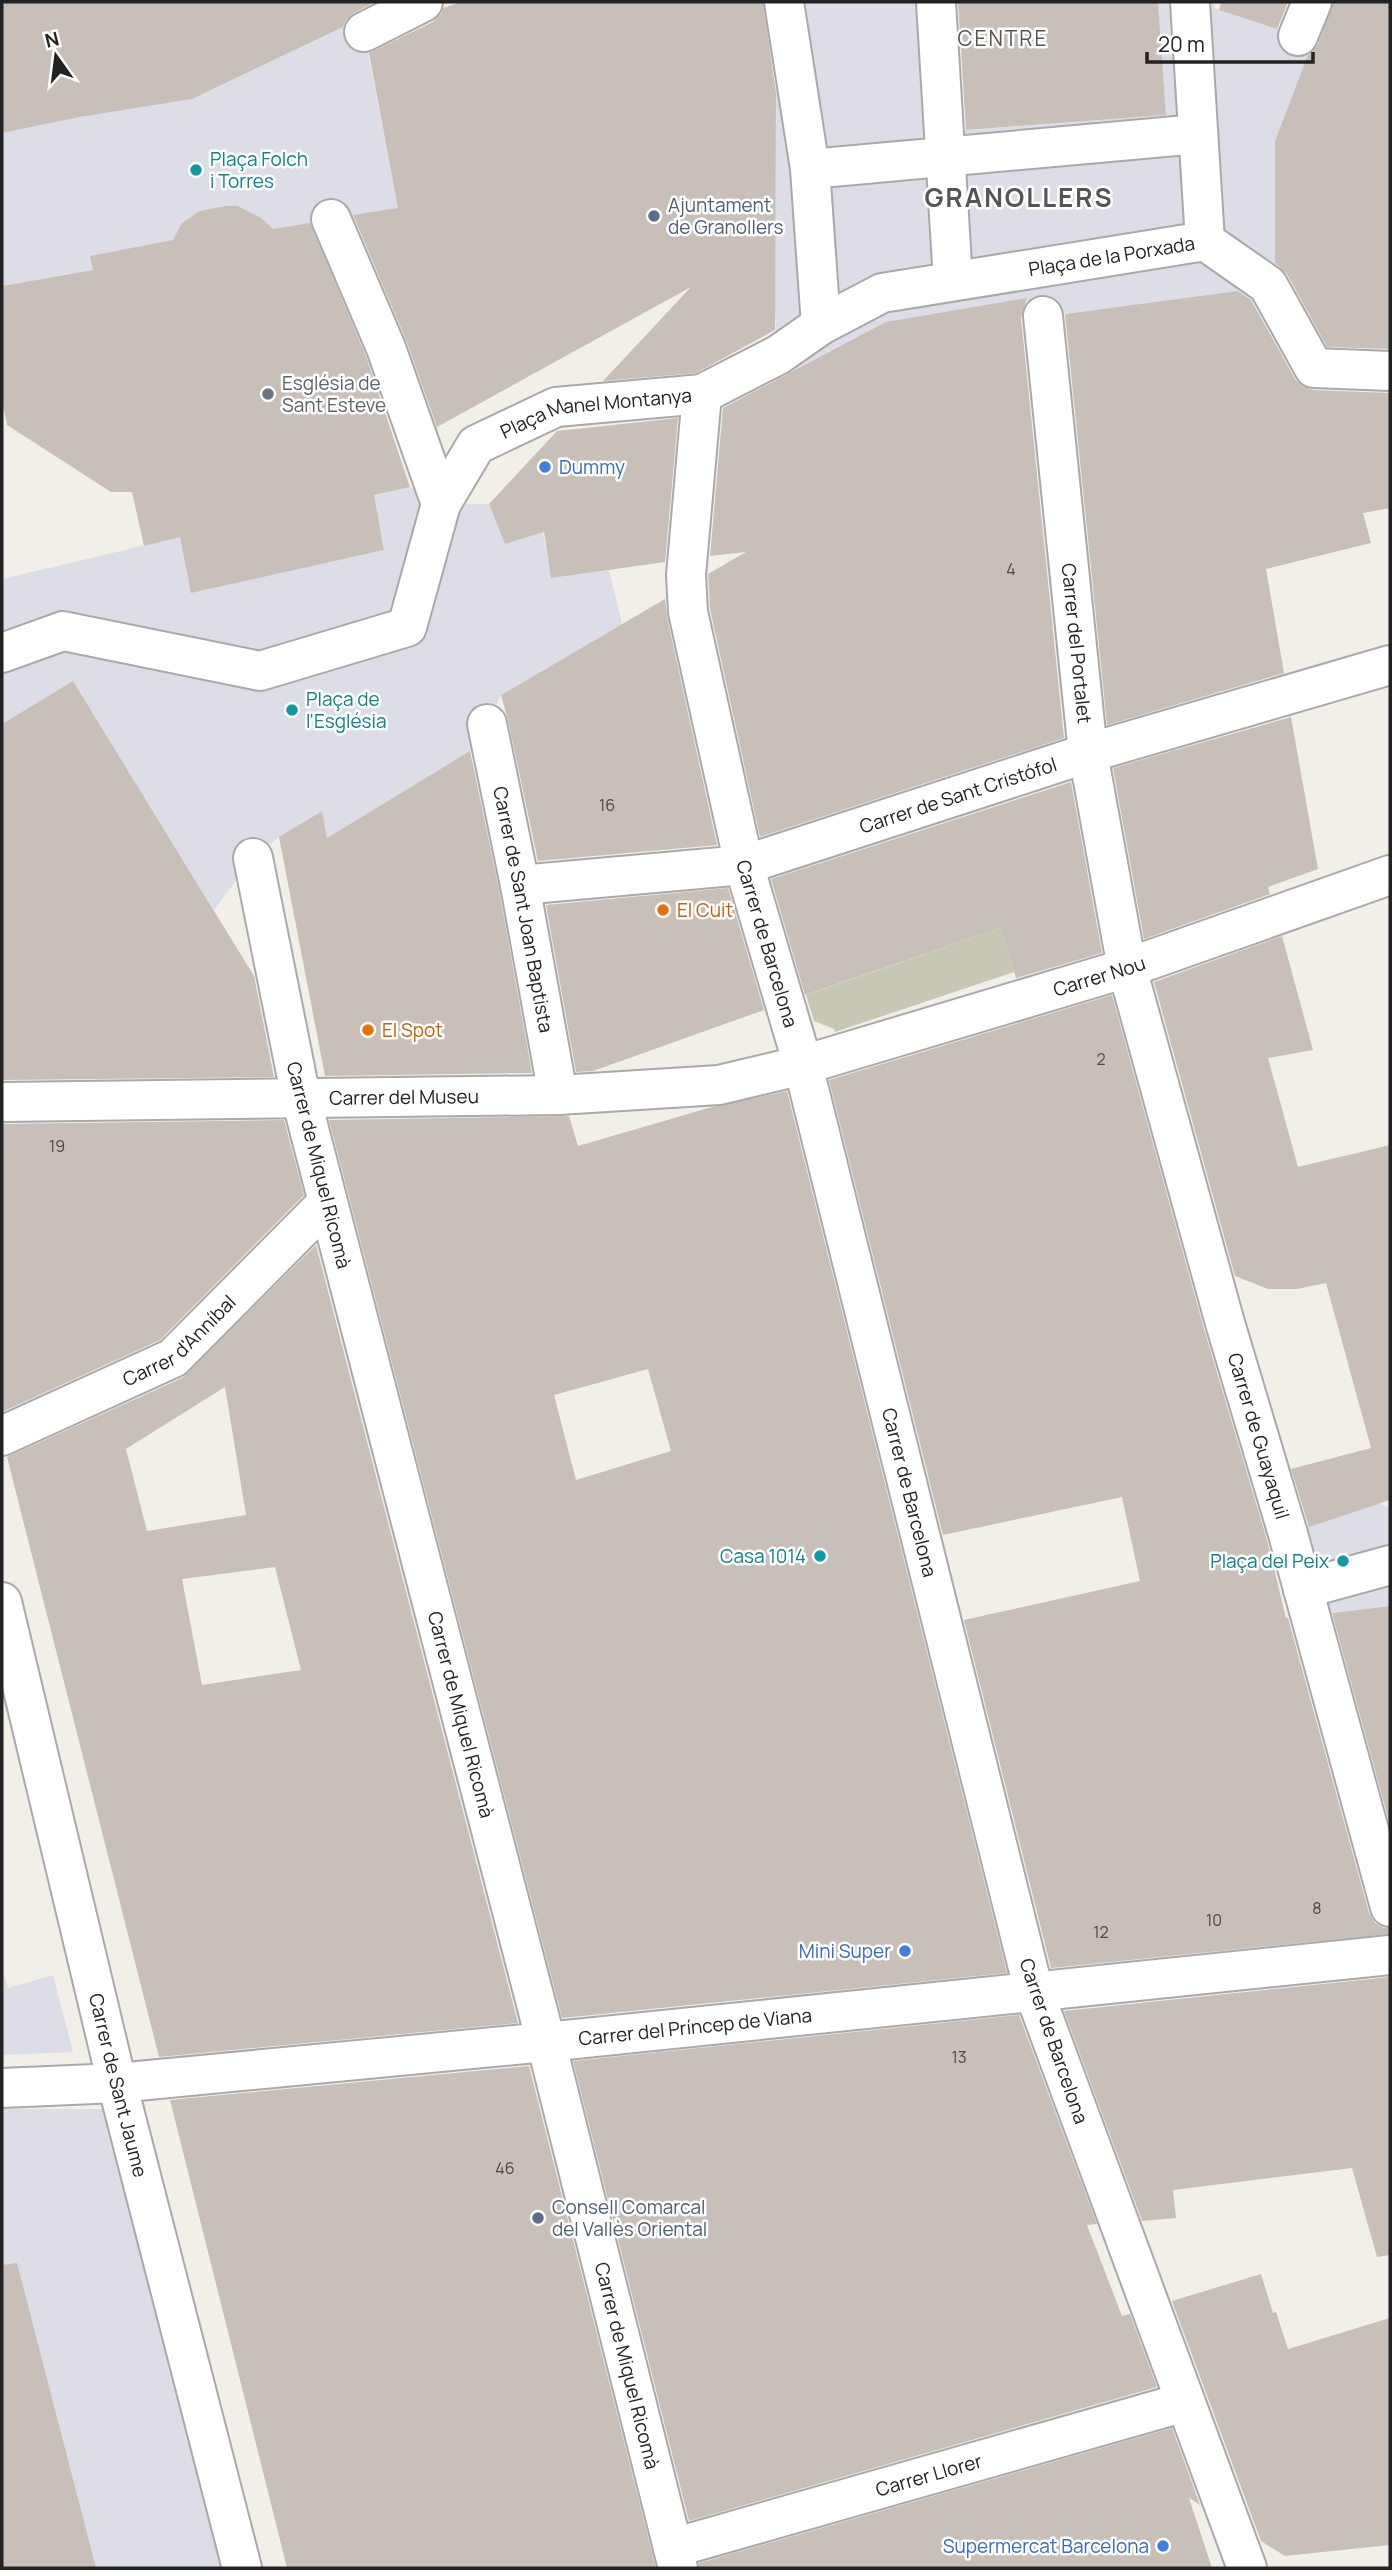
<svg xmlns="http://www.w3.org/2000/svg" width="1392" height="2570" font-family="Manrope,sans-serif">
  <style>
    .construction { fill: #c7c7b4 }
    .plaza { fill: #dddde8 }
    .building { fill: #c7bfb8; fill-rule: evenodd }
    .lines { fill: none; stroke-linecap: round; stroke-linejoin: round }
    .pedestrian-casing { stroke: #a9a9a9; stroke-width: 42 }
    .minor-casing { stroke: #a9a9a9; stroke-width: 42 }
    .pedestrian { stroke: #fff; stroke-width: 38 }
    .minor { stroke: #fff; stroke-width: 38 }
    .culture-dot { fill: #0f9aa8; stroke: #fff; stroke-width: 2.5 }
    .service-dot { fill: #5c6f8a; stroke: #fff; stroke-width: 2.5 }
    .worship-dot { fill: #6b7280; stroke: #fff; stroke-width: 2.5 }
    .shop-dot { fill: #3f7fe0; stroke: #fff; stroke-width: 2.5 }
    .food-dot { fill: #e8710a; stroke: #fff; stroke-width: 2.5 }
    .labels { text-anchor: middle; stroke-width: 5; stroke-linejoin: round; paint-order: stroke }
    .number-label { font-size: 16px; fill: #4b4948 }
    .culture-label { font-size: 19px; fill: #0d838f; stroke: #fff; text-anchor: start }
    .service-label { font-size: 19px; fill: #4e5e75; stroke: #fff; text-anchor: start }
    .street-label { font-size: 19px; fill: #222; stroke: #fff }
    .worship-label { font-size: 19px; fill: #5b616d; stroke: #fff; text-anchor: start }
    .shop-label { font-size: 19px; fill: #366cbe; stroke: #fff; text-anchor: end }
    .food-label { font-size: 19px; fill: #c56008; stroke: #fff; text-anchor: start }
    .neighbourhood-label { font-size: 21px; letter-spacing: 2px; fill: #555; stroke: #fff }
    .district-label { font-size: 26px; font-weight: bold; letter-spacing: 2px; fill: #555; stroke: #fff }
  </style>
  <rect width="100%" height="100%" fill="#f2efe9"/>
  <!-- construction -->
  <path class="construction" d="M1000,928L1014,972L835,1032L834,1029L814,1021L806,995Z"/>
  <!-- plaza -->
  <path class="plaza" d="M770,2H946L956,131L1166,115L1158,2H1215L1214,8L1314,41L1277,137L1275,263L1283,281L1253,289L1161,302L1030,318L1027,299L807,365L778,379L775,312L776,67Z
    M360,19L364,32L399,211L273,229L239,206H226L214,209L172,242L124,264L121,250L91,256L93,270L2,286V133L80,117L178,101L203,94Z
    M410,487L441,504H489L505,544L543,532L551,578L609,570L622,624L501,695L475,748L327,838L322,811L279,837L253,858L214,910L73,681L2,724V579L180,537L191,592L384,550L374,495Z
    M1378,1503L1390,1508V1606L1310,1615L1305,1527Z
    M2,1966L8,1988L53,1975L73,2052L2,2055Z
    M2,2109H109L229,2568H2Z"/>
  <!-- building -->
  <path class="building" d="M2,2H375L354,13L346,20L343,27L192,99L80,117L2,133Z
    M461,2H763L776,93L775,330L696,373L603,381L691,287L437,427L406,340L353,215L398,208L369,53L433,22L441,14L443,8Z
    M958,2H1158L1166,115L966,130Z
    M1221,2H1288L1277,29L1219,10Z
    M1333,2H1390V349L1327,347L1287,274L1275,263V141L1308,55L1318,44Z
    M226,206H238L261,218L273,229L310,223L366,356L410,487L374,495L384,550L191,593L180,537L144,546L132,492H111L7,425L2,400V286L93,270L90,256L173,240L182,223L200,211Z
    M1238,291L1251,300L1295,379L1302,386L1313,390L1390,393V508L1363,513L1371,543L1266,569L1284,673L1107,725L1065,314Z
    M1027,298L1021,318L1064,738L760,837L710,609L708,574L746,552L710,556L723,408L886,322Z
    M678,418L665,562L551,578L544,532L505,544L489,504L557,431Z
    M665,599L667,617L717,845L538,861L508,720L501,695Z
    M73,681L254,976L274,1077L2,1080V724Z
    M1291,717L1318,869L1268,887L1270,894L1144,939L1113,768Z
    M470,751L499,889L532,1073L325,1076L279,837L322,811L327,838Z
    M1071,782L1102,953L1016,978L1000,928L805,995L771,879Z
    M728,888L764,1010L593,1071L576,1072L546,905Z
    M1282,936L1313,1050L1268,1058L1298,1167L1390,1145V1500L1309,1527L1291,1469L1371,1448L1326,1283L1297,1289H1268L1235,1276L1154,982Z
    M1112,995L1204,1329L1267,1540L1286,1618H1288L1369,1913L1375,1923L1384,1928H1390V1934L1051,1968L964,1620L1140,1581L1122,1497L943,1535L829,1080Z
    M787,1091L1007,1973L562,2018L329,1120L569,1116L578,1146L712,1107ZM648,1369L671,1451L576,1480L554,1395Z
    M284,1120L304,1195L160,1340L2,1412V1124Z
    M316,1245L518,2023L159,2057L7,1457L182,1378ZM225,1387L246,1515L147,1531L126,1449ZM275,1567L301,1670L202,1685L182,1579Z
    M1390,1606V1825L1332,1613Z
    M1390,1977V2255L1377,2257L1352,2168L1173,2190L1176,2218L1142,2221L1064,2011Z
    M1019,2015L1097,2224L1087,2225L1122,2316L1130,2314L1157,2387L689,2521L573,2061Z
    M529,2066L656,2568H287L170,2100Z
    M17,2263L96,2568H2V2265Z
    M1261,2274L1273,2313L1276,2312L1288,2349L1390,2318V2545L1285,2556L1261,2541L1172,2301Z
    M1172,2428L1200,2505L1189,2498L1212,2568H699V2563Z"/>
  <g class="lines">
    <defs>
      <g id="pedestrian">
        <path d="M784,2L810,169L821,325"/>
        <path d="M936,2L953,281"/>
        <path d="M1190,2L1205,241"/>
        <path d="M364,32L423,2"/>
        <path d="M1298,36L1312,2"/>
        <path d="M810,169L1198,134"/>
        <path d="M331,219L386,348L441,504"/>
        <path d="M1205,241L1268,285L1314,368L1390,371"/>
        <path id="s1" d="M1043,316L1088,753L1127,968L1225,1323L1288,1534L1390,1907"/>
        <path id="s2" d="M702,394L686,575L688,612L744,865L803,1065L1034,1992"/>
        <path id="s3" d="M2,653L63,631L260,671L407,627L441,504L476,445L556,407L702,394L778,355L821,325L882,293L1205,241"/>
        <path id="s4" d="M487,724L520,885L558,1095"/>
        <path d="M253,858L301,1098"/>
        <path id="s5" d="M520,885L744,865L1088,753L1390,665"/>
        <path id="s6" d="M2,1102L558,1095L719,1085L803,1065L1127,968L1390,875"/>
        <path d="M1303,1589L1390,1565"/>
        <path id="s7" d="M673,2548L1185,2402"/>
      </g>
      <g id="minor">
        <path id="s8" d="M301,1098L546,2042L678,2568"/>
        <path id="s9" d="M2,1436L173,1358L326,1204"/>
        <path id="s10" d="M2,1602L117,2083L242,2568"/>
        <path d="M1034,1992L1247,2568"/>
        <path id="s11" d="M2,2088L117,2083L546,2042L1390,1955"/>
      </g>
    </defs>
    <!-- pedestrian casing -->
    <use href="#pedestrian" class="pedestrian-casing"/>
    <!-- minor casing -->
    <use href="#minor" class="minor-casing"/>
    <!-- pedestrian -->
    <use href="#pedestrian" class="pedestrian"/>
    <!-- minor -->
    <use href="#minor" class="minor"/>
  </g>
  <!-- markers -->
  <g class="culture-dot">
    <circle cx="196" cy="170" r="7"/>
    <circle cx="292" cy="710" r="7"/>
    <circle cx="820" cy="1556" r="7"/>
    <circle cx="1343" cy="1561" r="7"/>
  </g>
  <g class="service-dot">
    <circle cx="654" cy="216" r="7"/>
    <circle cx="538" cy="2218" r="7"/>
  </g>
  <circle class="worship-dot" cx="268" cy="394" r="7"/>
  <g class="shop-dot">
    <circle cx="545" cy="467" r="7"/>
    <circle cx="905" cy="1951" r="7"/>
    <circle cx="1163" cy="2546" r="7"/>
  </g>
  <g class="food-dot">
    <circle cx="663" cy="910" r="7"/>
    <circle cx="368" cy="1030" r="7"/>
  </g>
  <g class="labels">
    <!-- number labels -->
    <g class="number-label">
      <text x="1011" y="575">4</text>
      <text x="607" y="811">16</text>
      <text x="1101" y="1065">2</text>
      <text x="57" y="1152">19</text>
      <text x="1317" y="1914">8</text>
      <text x="1214" y="1926">10</text>
      <text x="1101" y="1938">12</text>
      <text x="959" y="2063">13</text>
      <text x="505" y="2174">46</text>
    </g>
    <!-- culture labels -->
    <g class="culture-label">
      <text x="210" y="166">Plaça Folch<tspan x="210" dy="22">i Torres</tspan></text>
      <text x="306" y="706">Plaça de<tspan x="306" dy="22">l'Església</tspan></text>
      <text x="806" y="1563" text-anchor="end">Casa 1014</text>
      <text x="1329" y="1568" text-anchor="end">Plaça del Peix</text>
    </g>
    <!-- service labels -->
    <g class="service-label">
      <text x="668" y="212">Ajuntament<tspan x="668" dy="22">de Granollers</tspan></text>
      <text x="552" y="2214">Consell Comarcal<tspan x="552" dy="22">del Vallès Oriental</tspan></text>
    </g>
    <!-- street labels -->
    <g class="street-label">
      <text dy="7" stroke="none"><textPath href="#s3" startOffset="1290">Plaça de la Porxada</textPath></text>
      <text dy="7" stroke="none"><textPath href="#s3" startOffset="742">Plaça Manel Montanya</textPath></text>
      <text dy="7" stroke="none"><textPath href="#s1" startOffset="329">Carrer del Portalet</textPath></text>
      <text dy="7" stroke="none"><textPath href="#s5" startOffset="450">Carrer de Sant Cristófol</textPath></text>
      <text dy="7" stroke="none"><textPath href="#s4" startOffset="189">Carrer de Sant Joan Baptista</textPath></text>
      <text dy="7" stroke="none"><textPath href="#s2" startOffset="560">Carrer de Barcelona</textPath></text>
      <text dy="7" stroke="none"><textPath href="#s6" startOffset="1113">Carrer Nou</textPath></text>
      <text dy="7" stroke="none"><textPath href="#s6" startOffset="402">Carrer del Museu</textPath></text>
      <text transform="translate(319 1165) rotate(76)" y="7">Carrer de Miquel Ricomà</text>
      <text dy="7" stroke="none"><textPath href="#s9" startOffset="203">Carrer d'Anníbal</textPath></text>
      <text dy="7" stroke="none"><textPath href="#s1" startOffset="1144">Carrer de Guayaquil</textPath></text>
      <text dy="7" stroke="none"><textPath href="#s2" startOffset="1127">Carrer de Barcelona</textPath></text>
      <text dy="7" stroke="none"><textPath href="#s8" startOffset="637">Carrer de Miquel Ricomà</textPath></text>
      <text dy="7" stroke="none"><textPath href="#s11" startOffset="696">Carrer del Príncep de Viana</textPath></text>
      <text transform="translate(1054 2041) rotate(71)" y="7">Carrer de Barcelona</text>
      <text dy="7" stroke="none"><textPath href="#s10" startOffset="497">Carrer de Sant Jaume</textPath></text>
      <text dy="7" stroke="none"><textPath href="#s8" startOffset="1309">Carrer de Miquel Ricomà</textPath></text>
      <text dy="7" stroke="none"><textPath href="#s7" startOffset="266">Carrer Llorer</textPath></text>
    </g>
    <!-- worship labels -->
    <g class="worship-label">
      <text x="282" y="390">Església de<tspan x="282" dy="22">Sant Esteve</tspan></text>
    </g>
    <!-- shop labels -->
    <g class="shop-label">
      <text x="559" y="474" text-anchor="start">Dummy</text>
      <text x="891" y="1958">Mini Super</text>
      <text x="1149" y="2553">Supermercat Barcelona</text>
    </g>
    <!-- food labels -->
    <g class="food-label">
      <text x="677" y="917">El Cuit</text>
      <text x="382" y="1037">El Spot</text>
    </g>
    <!-- neighbourhood labels -->
    <g class="neighbourhood-label">
      <text x="1003" y="46">CENTRE</text>
    </g>
    <!-- district labels -->
    <g class="district-label">
      <text x="1019" y="207">GRANOLLERS</text>
    </g>
  </g>
  <!-- border -->
  <rect width="1392" height="2570" fill="none" stroke="#222222" stroke-width="7"/>
  <!-- north arrow -->
  <g transform="translate(56 56) rotate(346)" stroke="#ffffff" stroke-width="5" paint-order="stroke">
  <path d="M0-5L12 26L0 18L-12 26Z" fill="#222222"/>
  <text y="-10" font-size="19" font-weight="bold" text-anchor="middle" fill="#222222">N</text>
  </g>
  <!-- scale -->
  <path d="M1147 52v10h166v-10" fill="none" stroke="#222222" stroke-width="3.5"/>
  <text x="1158" y="52" font-size="21" fill="#222222" stroke="#ffffff" stroke-width="5" paint-order="stroke">20 m</text>
</svg>
